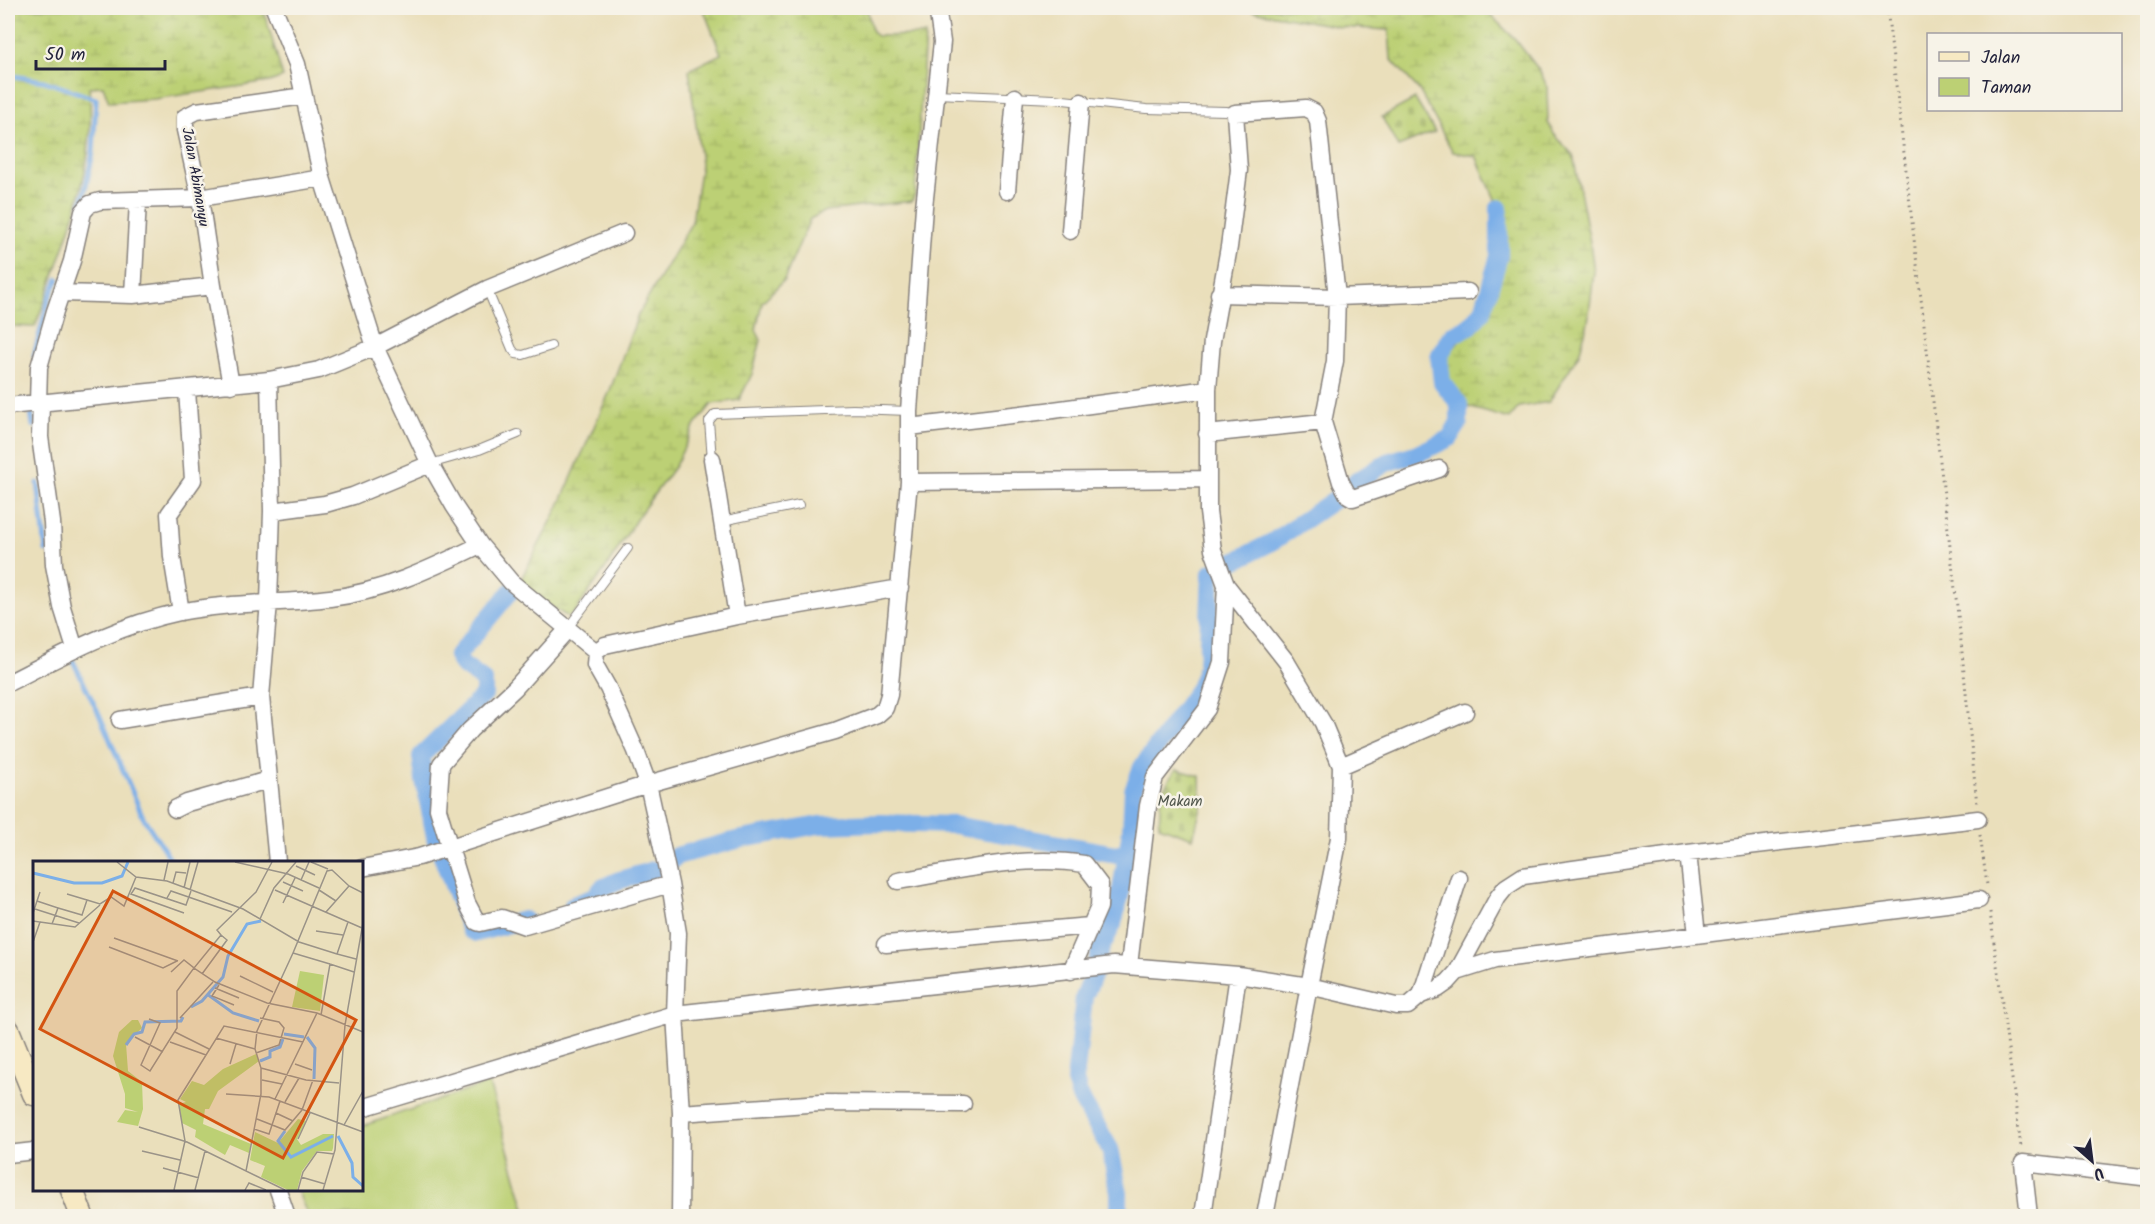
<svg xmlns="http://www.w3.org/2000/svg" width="2155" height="1224" font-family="Kalam,sans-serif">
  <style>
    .wetland { fill: url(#wetland-marsh); stroke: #6f7958; stroke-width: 1.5 }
    .cemetery { fill: url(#cemetery-stones); stroke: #6f7958; stroke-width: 1.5 }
    .park { fill: #bcd074; stroke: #6f7958; stroke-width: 1.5 }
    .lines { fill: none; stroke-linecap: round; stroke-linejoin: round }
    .stream { stroke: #7bafe8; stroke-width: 5 }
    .canal { stroke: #7bafe8; stroke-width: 18 }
    .lane-casing { stroke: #86807b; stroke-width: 10 }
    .street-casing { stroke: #86807b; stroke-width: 19 }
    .secondary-casing { stroke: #86807b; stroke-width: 25 }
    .path { stroke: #86807b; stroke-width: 3; stroke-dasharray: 1.5 4.5; stroke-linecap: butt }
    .lane { stroke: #fff; stroke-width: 8 }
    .street { stroke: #fff; stroke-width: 16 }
    .secondary { stroke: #f7e9c3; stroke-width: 22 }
    .labels { text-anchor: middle; stroke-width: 5; stroke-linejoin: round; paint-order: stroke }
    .street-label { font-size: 15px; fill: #22223b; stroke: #f7f3e8 }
    .park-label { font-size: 15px; fill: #50564c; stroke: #f7f3e8 }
    .inset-river { fill: none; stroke: #7bafe8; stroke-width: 3 }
    .inset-road { fill: none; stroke: #9a9388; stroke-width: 1.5 }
    .view { fill: #d45411; fill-opacity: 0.15; stroke: #d45411; stroke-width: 3 }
    .inset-edge { fill: none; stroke: #22223b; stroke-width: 3 }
  </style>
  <defs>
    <pattern id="wetland-marsh" width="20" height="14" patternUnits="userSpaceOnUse" patternTransform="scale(1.5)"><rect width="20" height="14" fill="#bcd074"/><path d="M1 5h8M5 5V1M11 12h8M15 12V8" fill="none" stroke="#a1b265"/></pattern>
    <pattern id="cemetery-stones" width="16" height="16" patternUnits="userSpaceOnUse" patternTransform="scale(1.5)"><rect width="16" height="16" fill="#bcd074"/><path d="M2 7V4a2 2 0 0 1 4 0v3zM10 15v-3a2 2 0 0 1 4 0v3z" fill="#a1b265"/></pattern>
  </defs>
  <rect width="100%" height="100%" fill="#f7f3e8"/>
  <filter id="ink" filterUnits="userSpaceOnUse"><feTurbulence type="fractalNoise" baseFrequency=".0167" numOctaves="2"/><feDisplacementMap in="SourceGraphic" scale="12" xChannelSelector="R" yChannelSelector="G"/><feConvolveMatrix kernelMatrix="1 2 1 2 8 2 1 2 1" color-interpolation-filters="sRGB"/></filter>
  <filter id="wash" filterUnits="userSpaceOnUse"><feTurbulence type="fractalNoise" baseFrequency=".008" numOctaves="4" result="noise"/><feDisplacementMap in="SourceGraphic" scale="24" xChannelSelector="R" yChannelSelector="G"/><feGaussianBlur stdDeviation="1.35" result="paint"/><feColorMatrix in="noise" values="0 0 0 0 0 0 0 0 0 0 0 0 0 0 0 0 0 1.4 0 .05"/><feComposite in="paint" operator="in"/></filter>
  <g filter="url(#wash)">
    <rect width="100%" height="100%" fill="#eadfbb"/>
    <!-- wetland -->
    <path class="wetland" d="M8,8H263L283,77L269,82L154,99L109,102L103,86L89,87C98,171 63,250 35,327L8,326Z
      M703,8H867L872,32L877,36L925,35L915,194L912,201L825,211L810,219L784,280L762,302L756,330L761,340L752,374L739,400L712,404L695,425L675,466L639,515L609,563L575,612L568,617L545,603L520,581L558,508L609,393L638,315L692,222L701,164L689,70L721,54Z
      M1251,8H1483L1515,39L1539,70L1547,86L1548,122L1554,134L1573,155L1590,242L1594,272L1588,322L1579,354L1549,402L1519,407L1509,419L1465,406L1447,379L1446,357L1461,339L1477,331L1489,313L1504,257V208H1499L1476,156L1453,152L1419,90L1391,59L1389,30L1340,27L1253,11Z"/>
    <!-- cemetery -->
    <path class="cemetery" d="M1415,99L1435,132L1398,147L1382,117Z
      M1176,769L1200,776L1201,808L1193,838L1159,826L1161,793Z"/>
    <!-- park -->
    <path class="park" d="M489,1083L527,1216H308L297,1190H362V1126Z"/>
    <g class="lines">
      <!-- stream -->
      <path class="stream" d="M8,75L44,81L96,99L93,153L82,204
        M34,356L49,298L58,279
        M31,412L33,426
        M38,483L46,551
        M71,657L99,714L143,817L172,862"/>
      <!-- canal -->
      <path class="canal" d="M436,842L424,780L421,756L484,695V681L462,665L457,656L511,591
        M442,856L470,930L476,933L524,920
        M670,863L676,856L737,840L819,825L880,823L954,825L1127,856
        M573,905L595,897L602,888L617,881L654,870
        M1119,1216V1193L1110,1149L1080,1097L1075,1081L1084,997L1093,976L1100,950L1113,924L1120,896L1131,830L1133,790L1142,767L1199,688L1207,667L1211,573L1272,542L1334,500L1355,482L1388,462L1419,453L1450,438L1459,422V404L1442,382L1439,356L1452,335L1470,326L1483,311L1499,256V208"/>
    </g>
  </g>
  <g filter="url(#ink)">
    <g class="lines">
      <defs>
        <path id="lane" d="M936,94L1054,99L1146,109L1226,111L1235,113
          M487,289L512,349L516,354L523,355L551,346
          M712,459L709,421L715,414L853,409L909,411
          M430,464L479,450L518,434
          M722,521L799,505
          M567,629L628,548"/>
        <path id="street" d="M274,8L297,64L322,178L375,347L430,464L454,506L480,545L511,582L596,652
          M1007,191L1015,97
          M1070,231L1081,102
          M213,286L200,198L185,130V117L197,111L304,96
          M63,293L133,295L213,286L231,385
          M1219,294L1337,297L1468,292
          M133,295L138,201
          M269,380L272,511L269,602L261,697L277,862
          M41,402L40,437L52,522L54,565L62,607L75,649
          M38,403L39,367L55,311L72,261L83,212L90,204L100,201L200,198L322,178
          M8,406L269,380L319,370L375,347L487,289L624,233
          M909,427L1046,411L1208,389
          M1207,434L1323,422
          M712,459L737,616
          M1439,469L1353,498L1348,495L1341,482L1323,422L1335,361L1337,297L1318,121L1314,112L1306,108L1235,113L1239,170L1229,247L1212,341L1208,389V512L1213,550L1226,585L1286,661L1323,723L1341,766L1339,838L1309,986L1396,1006H1408L1421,995L1459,878
          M909,482L1207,479
          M272,511L325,504L353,496L430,464
          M181,612L172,557L169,514L193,480L187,390
          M567,630L515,688L470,730L441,764L438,809L467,903L477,922L480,923L502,918L525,926L670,884
          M8,683C63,655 118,625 180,612C229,602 280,604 330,598C383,592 432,568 480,545
          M120,720L261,697
          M1341,766L1465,712
          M175,809L187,803L268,780
          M1688,853L1697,935
          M362,868L419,857L648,784L835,731L877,715L885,708L889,695L909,482V411L924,207L942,42L938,14L935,8
          M898,881C958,871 1023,854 1084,864L1100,885L1099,907L1071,971
          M886,944L1090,926
          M1129,965L1148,806L1155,777L1207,709L1222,662L1226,585
          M1457,972L1498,897L1506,887L1523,876L1688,853L1978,819
          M1421,995L1438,989L1448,982L1457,972L1495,960L1979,900
          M362,1108L675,1014L1114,965L1238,975L1309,986L1265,1216
          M681,1113L821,1103L963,1104
          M8,1154L34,1151
          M278,1190L287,1216
          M680,1216L681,1113L675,1014L678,933L670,884L648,784L636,751L608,688L595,665L596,652L605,645L737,616L900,588
          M1203,1216L1238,975
          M2029,1216L2023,1163L2142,1177L2148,1175"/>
        <path id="secondary" d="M8,1030L34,1094
          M72,1190L82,1216"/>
      </defs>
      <!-- lane casing -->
      <use href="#lane" class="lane-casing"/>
      <!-- street casing -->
      <use href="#street" class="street-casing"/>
      <!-- secondary casing -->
      <use href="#secondary" class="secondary-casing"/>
      <!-- path -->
      <path class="path" d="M1887,8L1960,632L1977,805
        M1980,835L1987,885
        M1990,912L2021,1147"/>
      <!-- lane -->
      <use href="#lane" class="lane"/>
      <!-- street -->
      <use href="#street" class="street"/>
      <!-- secondary -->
      <use href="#secondary" class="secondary"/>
    </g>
  </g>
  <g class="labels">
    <!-- street labels -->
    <g class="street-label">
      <text transform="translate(196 177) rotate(80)" y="5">Jalan Abimanyu</text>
    </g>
    <!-- park labels -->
    <g class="park-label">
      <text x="1180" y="806">Makam</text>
    </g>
  </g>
  <!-- overview -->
  <g transform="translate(33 861)">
    <rect width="330" height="330" fill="#eadfbb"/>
    <path d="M99,159H105L109,167L93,183L95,210L109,221L110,248L105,265L84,261L92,249L105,251L92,247V233L80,195L86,171ZM223,193L226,200L185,230L176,248H172L170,263L218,283L216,292L197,284L192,294L162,276L163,269L149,262L146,243L153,241L147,238L159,220L171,224L190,208ZM265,258L273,260L264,278L268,284L290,273H301L300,287L299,290H284L269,310L264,329H255L228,316L232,305L217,299L222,271L245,282Z" fill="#bcd074"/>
    <path d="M267,110L291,114L287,150L259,146Z" fill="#bcd074"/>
    <path class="inset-river" d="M0,12L41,22H69L89,15L95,1M174,133L200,152L226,160M158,146L169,140L190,116L195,95L214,63L228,60M251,173L271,176M274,176L282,187L281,218M93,184L101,173L109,171L112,161L148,160L150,156M227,200L237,196V190L247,186L250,178M252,270L245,280L258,296L300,275M305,275L319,302L320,316L330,325"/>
    <path class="inset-road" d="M84,1L103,16L134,20L210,48L266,81L304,93M202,1L255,13L286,27M239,1L223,31L184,69L188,74L161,107L182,121L234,142L284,152L330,171M278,1L295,8M263,5L282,14M131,19L135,1M268,19L276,1M250,21L270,30M140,22L143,11L153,12M151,27L157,1M157,29L165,1M242,29L329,67M286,29L303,40M34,33L54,39M134,37L138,30L199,51M4,40L25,47M250,42L262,17M2,48L46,62M293,51L316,25M0,52L7,31M151,52L98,33L102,27L153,44L158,30M227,58L241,27L263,1M0,60L7,61L0,81M7,61L42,66L67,44M315,61L304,93L323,98M19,63L25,47L49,54L54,39L67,43L78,36L91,45L103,16M283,70L310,74M81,77L145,100M76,86L130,107L144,100M297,103L260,92L294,10L299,9L316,25L330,32M169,113L194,79L188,74M207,115L240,131M186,124L179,135L201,144M182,127L206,137M288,154L297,103L321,111M147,157L180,121M116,158L127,162L108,204L117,210L144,167V130L161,107L151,99L138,111M142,171L176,188M102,176L130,191M183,177L222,188M137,181L173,194M223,192L246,184L251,167L246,161L227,157M197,203L203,183M262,203L279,209M228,207L273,219L306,222M229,219L249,223M193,233L236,236L330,271M242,238L284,152M247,240L243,252L260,260M252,241L266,217M269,249L280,219M224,258L252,269L269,249M311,264L330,230M106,266L154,281L252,329M221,268L236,273L243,252M265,278L277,252M109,290L147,299M130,307L166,317M213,310L228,233V207L222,188L224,170L260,92M268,316L292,323M141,329L152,280L145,239L191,165L270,181M162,329L172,290M212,329L216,322L233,329M265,329L270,311L284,291L301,293M290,329L302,289L312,164L330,62"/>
    <path class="view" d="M80,30L323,159L250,297L7,168Z"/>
    <rect width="330" height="330" class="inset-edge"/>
  </g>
  <!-- margin -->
  <rect width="2155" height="1224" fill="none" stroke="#f7f3e8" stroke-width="30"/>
  <!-- legend -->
  <rect x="1927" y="33" width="195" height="78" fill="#f7f3e8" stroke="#a29fa3" stroke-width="1.5"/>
  <rect x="1939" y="52" width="30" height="9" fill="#f7e9c3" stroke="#a29fa3" stroke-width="1.5"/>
  <text x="1981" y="63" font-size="18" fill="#22223b">Jalan</text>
  <rect x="1939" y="78" width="30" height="18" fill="#bcd074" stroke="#a29fa3" stroke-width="1.5"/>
  <text x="1981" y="93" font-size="18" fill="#22223b">Taman</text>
  <!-- north arrow -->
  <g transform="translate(2092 1161) rotate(152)" stroke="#f7f3e8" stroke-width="4.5" paint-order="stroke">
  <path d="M0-4.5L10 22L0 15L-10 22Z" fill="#22223b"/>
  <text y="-9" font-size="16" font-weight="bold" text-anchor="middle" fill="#22223b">U</text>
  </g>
  <!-- scale -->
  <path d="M36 60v9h129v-9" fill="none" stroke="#22223b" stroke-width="3"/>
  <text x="45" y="60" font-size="18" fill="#22223b" stroke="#f7f3e8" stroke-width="4.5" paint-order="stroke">50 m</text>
</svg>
